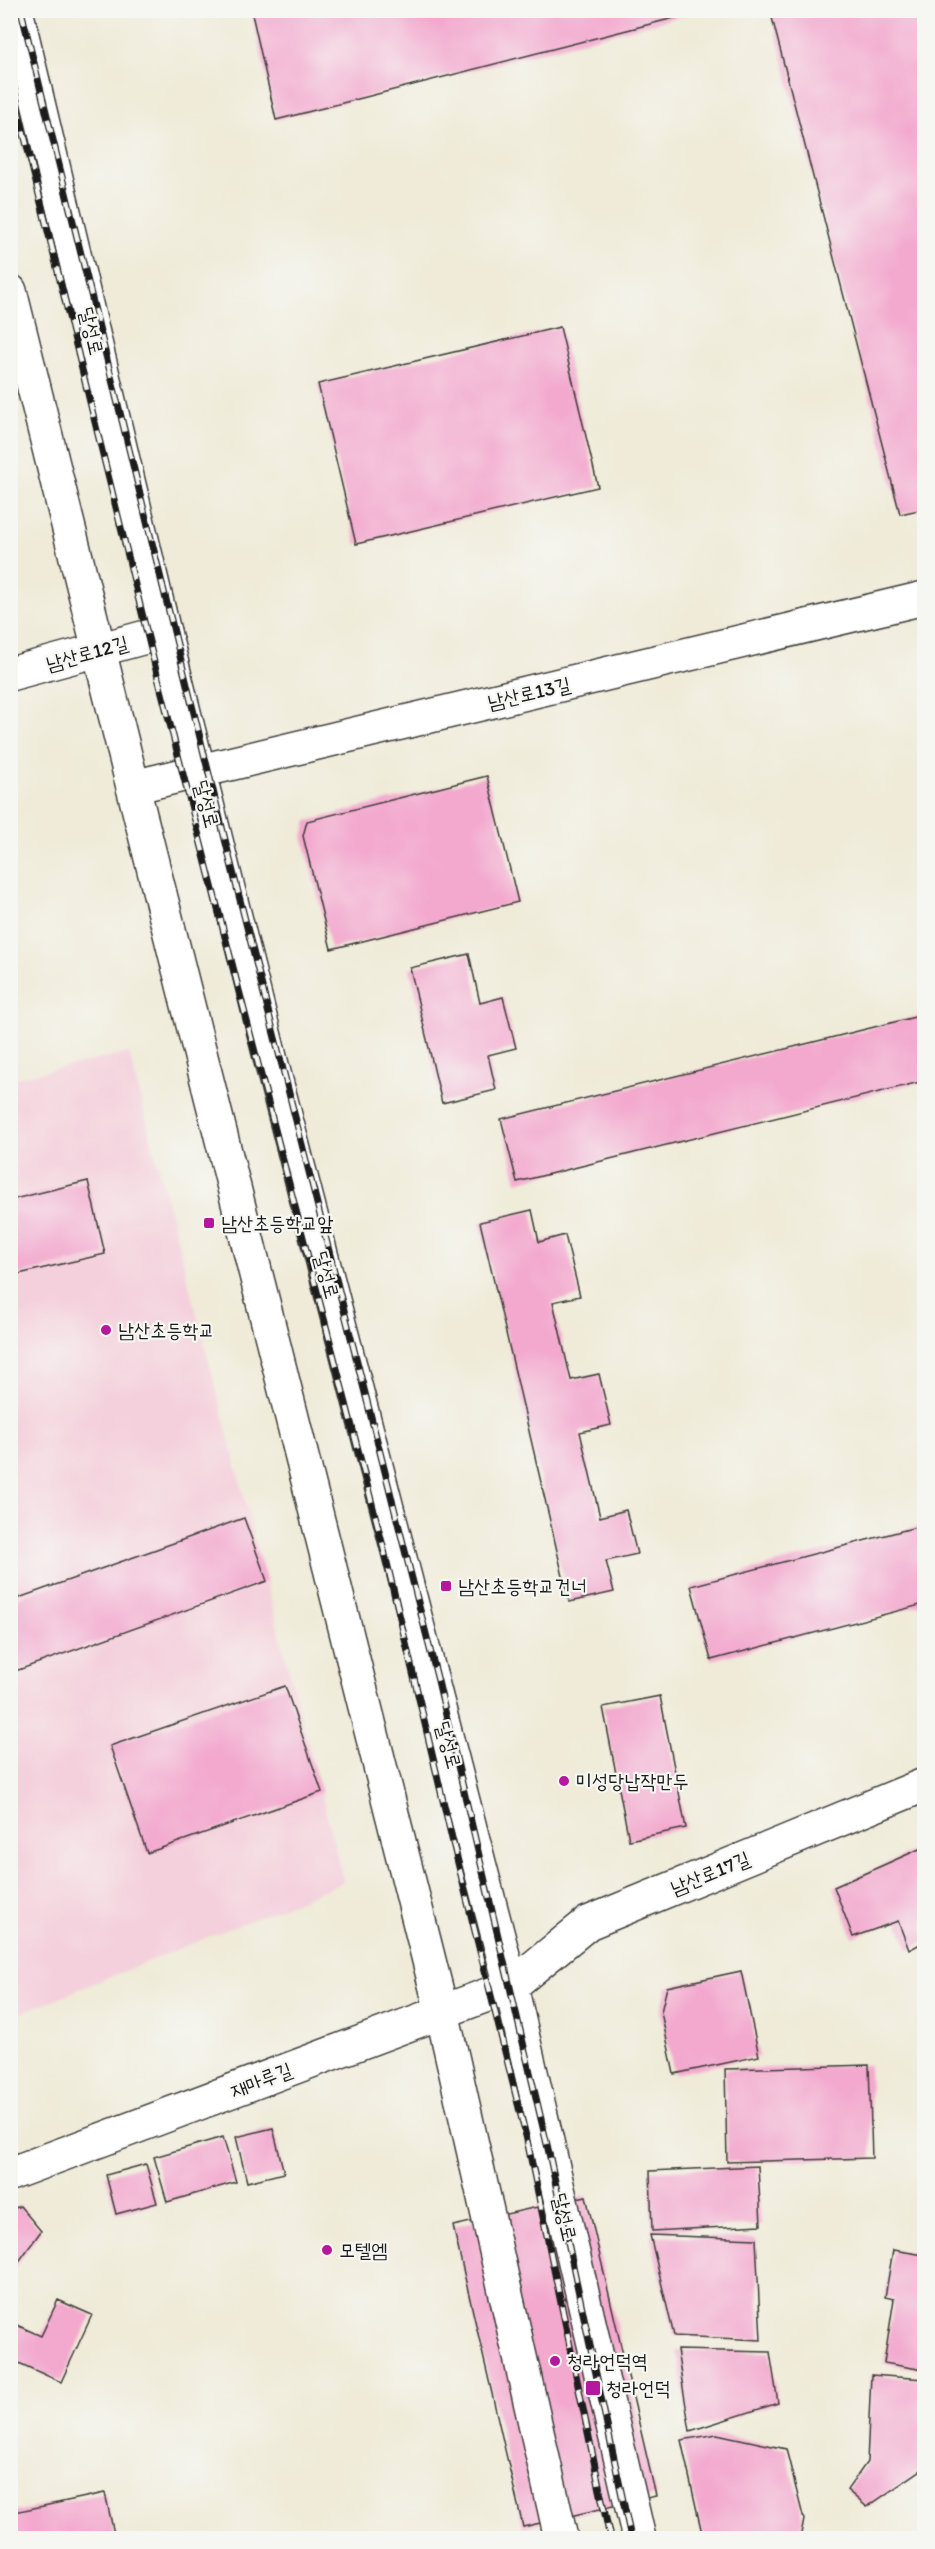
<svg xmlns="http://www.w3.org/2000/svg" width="935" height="2549" font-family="Itim,'Poor Story',sans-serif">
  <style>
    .built { fill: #f4cfdc }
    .building { fill: #f3a8ce }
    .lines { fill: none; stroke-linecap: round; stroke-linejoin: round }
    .street-casing { stroke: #3c3b38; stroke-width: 36 }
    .secondary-casing { stroke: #3c3b38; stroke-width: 36 }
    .street { stroke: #fff; stroke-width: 33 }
    .secondary { stroke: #fff; stroke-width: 33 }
    .rail-casing { stroke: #1c1c1c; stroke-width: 7 }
    .rail { stroke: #f6f6f2; stroke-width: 4.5; stroke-dasharray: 14; stroke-linecap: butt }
    .poi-dot { fill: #b5179e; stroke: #f6f6f2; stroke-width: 2 }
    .labels { text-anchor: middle; stroke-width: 4.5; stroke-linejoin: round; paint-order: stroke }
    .street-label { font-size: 20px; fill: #1c1c1c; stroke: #f6f6f2 }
    .poi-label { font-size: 20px; fill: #1c1c1c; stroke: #f6f6f2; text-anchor: start }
  </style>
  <rect width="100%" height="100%" fill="#f6f6f2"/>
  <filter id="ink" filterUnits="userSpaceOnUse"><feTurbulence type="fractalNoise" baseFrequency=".0167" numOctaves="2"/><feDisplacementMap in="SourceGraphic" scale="12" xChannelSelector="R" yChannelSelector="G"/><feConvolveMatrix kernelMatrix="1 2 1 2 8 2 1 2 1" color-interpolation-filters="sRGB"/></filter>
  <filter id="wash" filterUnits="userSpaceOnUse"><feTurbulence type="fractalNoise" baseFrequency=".008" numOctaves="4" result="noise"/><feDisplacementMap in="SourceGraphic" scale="24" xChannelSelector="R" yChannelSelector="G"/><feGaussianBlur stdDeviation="1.35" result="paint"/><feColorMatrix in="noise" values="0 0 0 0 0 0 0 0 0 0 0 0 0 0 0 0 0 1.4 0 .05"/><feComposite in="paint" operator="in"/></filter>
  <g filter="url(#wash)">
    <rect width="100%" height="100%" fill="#efebd8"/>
    <!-- built -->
    <path class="built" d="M129,1053L344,1882L11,2017V1079Z"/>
    <g id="blocks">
      <!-- building -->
      <path class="building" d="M267,10H700L701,11L276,120L252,14Z
        M770,10H917L924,36V509L900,514Z
        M560,327L598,487L356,544L318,384Z
        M487,776L518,902L331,949L303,836L307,821Z
        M469,954L480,1003L503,997L516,1048L488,1055L496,1090L442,1103L410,968Z
        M919,1016L924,1036V1081L517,1182L501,1119Z
        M88,1181L105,1254L10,1276V1200Z
        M532,1210L539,1242L565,1235L580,1296L553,1302L571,1380L599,1374L611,1425L580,1432L600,1517L626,1510L637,1554L606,1561L614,1592L569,1602L480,1222Z
        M244,1518L267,1581L10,1673V1601Z
        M924,1525V1604L711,1660L691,1586Z
        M285,1686L322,1792L147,1853L110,1746Z
        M660,1696L686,1828L629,1840L603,1707Z
        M924,1847V1942L909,1950L898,1921L853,1937L834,1887Z
        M741,1971L759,2056L674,2074L661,2012L667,1987Z
        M869,2065L872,2158L727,2162L725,2069Z
        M273,2128L284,2173L247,2182L236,2137Z
        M223,2137L236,2182L167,2202L154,2157Z
        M146,2164L157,2203L116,2214L106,2175Z
        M758,2166L761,2225L652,2231L650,2171Z
        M586,2196L656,2496L523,2527L453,2226Z
        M20,2206L41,2231L10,2274V2210Z
        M650,2235L756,2239L761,2340L674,2336Z
        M893,2250L924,2255V2370L884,2363L894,2299L885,2297Z
        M58,2300L92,2315L61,2382L10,2359V2322L41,2336Z
        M677,2350L770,2352L778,2403L690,2431Z
        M871,2375L924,2379V2468L867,2507L847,2490L867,2462Z
        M717,2434L786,2449L804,2520L800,2538H703L681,2440Z
        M105,2493L115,2538H10V2513Z"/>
    </g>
  </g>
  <g filter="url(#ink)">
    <use href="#blocks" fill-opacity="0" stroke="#3c3b38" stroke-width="1.5"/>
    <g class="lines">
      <defs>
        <path id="street" d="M10,674L164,632
          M133,787L924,598
          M511,1986L588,1923L924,1785"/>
        <path id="secondary" d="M16,10L164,632L273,1069L511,1986L639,2538
          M10,291L133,787L442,2012L561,2538
          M10,2174L511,1986"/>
      </defs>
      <!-- street casing -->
      <use href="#street" class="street-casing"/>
      <!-- secondary casing -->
      <use href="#secondary" class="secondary-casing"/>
      <!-- street -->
      <use href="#street" class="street"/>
      <!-- secondary -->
      <use href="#secondary" class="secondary"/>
      <defs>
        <path id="rail" d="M21,10L237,888L438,1681L549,2153L631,2538
          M10,77L156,670L384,1550L453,1843L527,2140L610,2538"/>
      </defs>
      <!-- rail casing -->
      <use href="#rail" class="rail-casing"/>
      <!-- rail -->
      <use href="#rail" class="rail"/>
    </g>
  </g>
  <!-- markers -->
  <g class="poi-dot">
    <rect x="203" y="1217" width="12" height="12" rx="3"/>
    <circle cx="106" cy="1330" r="6"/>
    <rect x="440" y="1580" width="12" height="12" rx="3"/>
    <circle cx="564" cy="1781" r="6"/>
    <circle cx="327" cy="2250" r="6"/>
    <circle cx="555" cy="2361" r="6"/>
    <rect x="585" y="2380" width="16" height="16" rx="3"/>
  </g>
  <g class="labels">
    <!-- street labels -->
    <g class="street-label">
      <text transform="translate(92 331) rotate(77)" y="7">달성로</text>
      <text transform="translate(87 653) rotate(-15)" y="7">남산로12길</text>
      <text transform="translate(529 693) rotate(-13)" y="7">남산로13길</text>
      <text transform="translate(207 804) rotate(76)" y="7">달성로</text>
      <text transform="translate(327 1275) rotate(75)" y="7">달성로</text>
      <text transform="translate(449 1745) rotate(75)" y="7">달성로</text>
      <text transform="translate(710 1873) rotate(-22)" y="7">남산로17길</text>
      <text transform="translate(261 2080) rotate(-21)" y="7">재마루길</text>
      <text transform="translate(565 2217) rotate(77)" y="7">달성로</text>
    </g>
    <!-- poi labels -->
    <g class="poi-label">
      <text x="221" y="1230">남산초등학교앞</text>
      <text x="118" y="1337">남산초등학교</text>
      <text x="458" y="1593">남산초등학교건너</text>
      <text x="576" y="1788">미성당납작만두</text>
      <text x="339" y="2257">모텔엠</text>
      <text x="567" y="2368">청라언덕역</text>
      <text x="606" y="2395">청라언덕</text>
    </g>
  </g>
  <!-- margin -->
  <rect width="935" height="2549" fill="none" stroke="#f6f6f2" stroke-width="36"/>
</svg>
